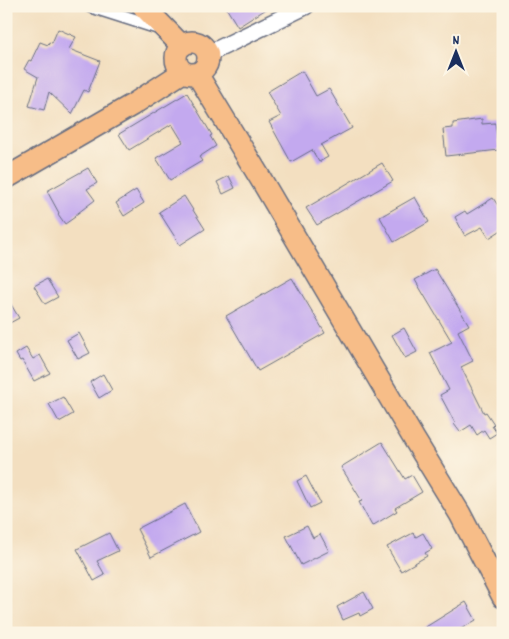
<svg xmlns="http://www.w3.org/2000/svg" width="509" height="639" font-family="Dekko,sans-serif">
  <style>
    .building { fill: #c3a9ef }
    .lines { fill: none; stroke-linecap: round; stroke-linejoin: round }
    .minor-casing { stroke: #676d80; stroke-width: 15 }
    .tertiary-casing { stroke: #676d80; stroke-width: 19 }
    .trunk-casing { stroke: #676d80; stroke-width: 24 }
    .minor { stroke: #fff; stroke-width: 12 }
    .tertiary { stroke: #fff; stroke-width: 16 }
    .trunk { stroke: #f7bd88; stroke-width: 21 }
  </style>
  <rect width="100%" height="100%" fill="#fcf5e5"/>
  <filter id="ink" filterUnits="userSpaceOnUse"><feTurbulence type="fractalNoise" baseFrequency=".02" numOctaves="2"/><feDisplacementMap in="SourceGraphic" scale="10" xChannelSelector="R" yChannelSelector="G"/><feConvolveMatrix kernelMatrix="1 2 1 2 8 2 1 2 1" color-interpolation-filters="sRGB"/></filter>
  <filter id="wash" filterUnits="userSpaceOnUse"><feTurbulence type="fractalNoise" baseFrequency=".0096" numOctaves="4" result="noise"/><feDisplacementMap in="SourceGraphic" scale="20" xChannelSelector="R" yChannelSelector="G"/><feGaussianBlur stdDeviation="1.12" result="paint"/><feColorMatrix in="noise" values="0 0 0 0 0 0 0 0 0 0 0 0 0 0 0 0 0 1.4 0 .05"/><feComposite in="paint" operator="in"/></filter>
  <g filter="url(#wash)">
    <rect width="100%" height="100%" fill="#f3dfc0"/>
    <g id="blocks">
      <!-- building -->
      <path class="building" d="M225,6H271L238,27Z
        M58,29L76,37L69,49L100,61L88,92L84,90L72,114L49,92L44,110L29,106L38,77L24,69L29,60L31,61L40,42L48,45L49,42L52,43Z
        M302,71L316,96L329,89L352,128L321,145L328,157L319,162L312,150L291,162L269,122L281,116L267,92Z
        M187,93L212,135L210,136L216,146L199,157L202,161L170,180L156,158L183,142L172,124L129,150L119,134Z
        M482,119V124L495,123L499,150L446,156L443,129L453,128V123Z
        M382,163L393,181L317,225L306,208Z
        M88,168L97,183L87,189L95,200L74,216L75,217L65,224L58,214L59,213L47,191Z
        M229,176L235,188L223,194L217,182Z
        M136,190L144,203L124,216L116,203Z
        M184,196L205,229L180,245L159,212Z
        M415,197L429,222L394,242L380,217Z
        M493,198L503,213V229L489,238L482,227L465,236L455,217L465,211L467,214Z
        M435,269L469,325L458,331L473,361L461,367L484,413L486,412L494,424L492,426L497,433L489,438L484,430L477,435L471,425L460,432L454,424L455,423L440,395L449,390L430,353L452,342L415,280Z
        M292,278L325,333L258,371L226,316Z
        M47,279L58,297L45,304L34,286Z
        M6,296L19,318L6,325Z
        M404,328L417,352L405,358L392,335Z
        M79,333L90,353L78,359L67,340Z
        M26,348L33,359L40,355L50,373L34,381L22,360L20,361L16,354Z
        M103,374L112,390L99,398L90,382Z
        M63,397L73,414L59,422L49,404Z
        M382,442L405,479L412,475L422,492L395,508L397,511L372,526L359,502L362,501L341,467Z
        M306,476L320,503L310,508L297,481Z
        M185,504L199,532L151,557L137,529Z
        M307,526L313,538L320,534L329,551L301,565L286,536Z
        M109,533L118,551L97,561L105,575L94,581L77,549Z
        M413,533L416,537L423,533L432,549L425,553L427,556L401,571L387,547Z
        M364,592L373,609L360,616L359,613L343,620L337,607Z
        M466,602L476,620L454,633H416Z"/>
    </g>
  </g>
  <g filter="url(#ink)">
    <use href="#blocks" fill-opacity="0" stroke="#676d80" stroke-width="1"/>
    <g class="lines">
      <defs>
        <path id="minor" d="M90,6L162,29"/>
        <path id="tertiary" d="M208,54L306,6"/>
        <path id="trunk" d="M143,6L182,46
          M176 58a16 16 0 1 1 32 0a16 16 0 1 1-32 0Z
          M197,74L262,181L414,439L460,514L503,597
          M6,178L132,105L183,72"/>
      </defs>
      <!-- minor casing -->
      <use href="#minor" class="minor-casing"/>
      <!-- tertiary casing -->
      <use href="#tertiary" class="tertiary-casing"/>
      <!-- trunk casing -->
      <use href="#trunk" class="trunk-casing"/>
      <!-- minor -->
      <use href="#minor" class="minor"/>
      <!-- tertiary -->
      <use href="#tertiary" class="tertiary"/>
      <!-- trunk -->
      <use href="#trunk" class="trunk"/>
    </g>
  </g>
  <!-- margin -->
  <rect width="509" height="639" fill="none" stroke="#fcf5e5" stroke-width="25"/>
  <!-- north arrow -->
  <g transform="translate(456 52)" stroke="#fcf5e5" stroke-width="4" paint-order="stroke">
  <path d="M0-4L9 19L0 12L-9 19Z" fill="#1b2f5e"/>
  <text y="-8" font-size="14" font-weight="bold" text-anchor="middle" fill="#1b2f5e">N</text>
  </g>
</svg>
